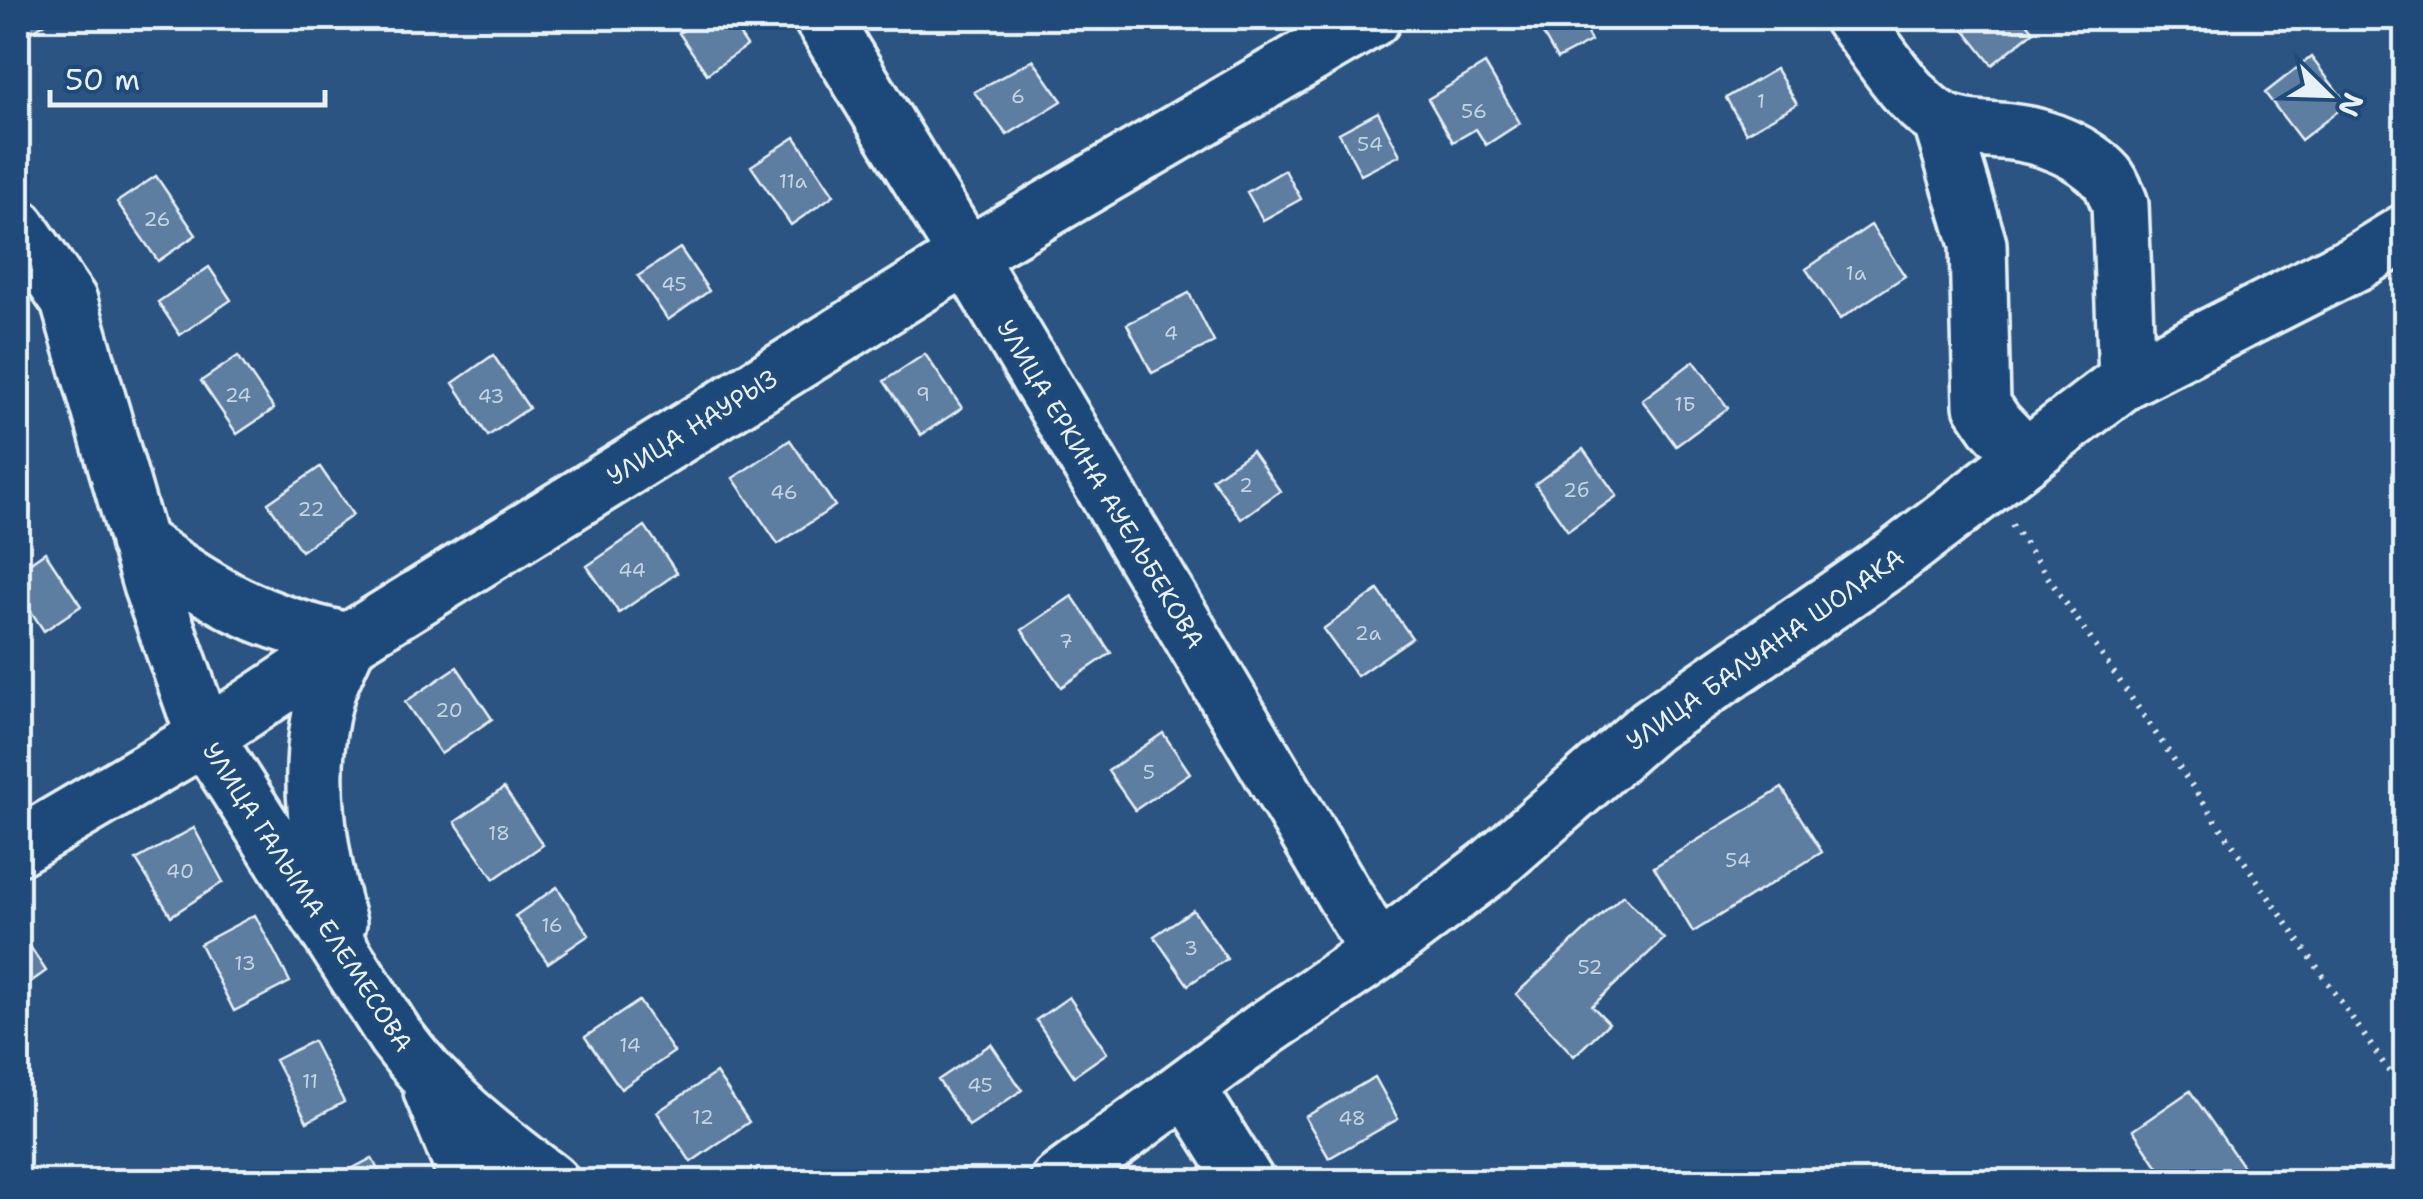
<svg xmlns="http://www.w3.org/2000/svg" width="2423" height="1199" font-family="'Shantell Sans',sans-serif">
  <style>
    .building { fill: #5d7da1; stroke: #e8f1f8; stroke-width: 2.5 }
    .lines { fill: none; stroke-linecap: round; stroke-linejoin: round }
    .minor-casing { stroke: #e8f1f8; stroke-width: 62 }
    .path { stroke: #e8f1f8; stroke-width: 6; stroke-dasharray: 2.5 8; stroke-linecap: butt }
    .minor { stroke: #1f4a7a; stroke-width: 55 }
    .labels { text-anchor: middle; stroke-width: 8; stroke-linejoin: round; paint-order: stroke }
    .number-label { font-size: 20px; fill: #c5d4e2 }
    .street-label { font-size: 25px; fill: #e8f1f8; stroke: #1f4a7a }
  </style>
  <rect width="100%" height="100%" fill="#2b5482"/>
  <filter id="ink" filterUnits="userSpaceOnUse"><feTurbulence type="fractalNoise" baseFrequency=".01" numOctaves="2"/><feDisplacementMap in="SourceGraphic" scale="20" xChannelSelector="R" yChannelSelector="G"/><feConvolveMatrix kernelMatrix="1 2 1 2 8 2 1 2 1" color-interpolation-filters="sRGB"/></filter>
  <g filter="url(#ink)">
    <!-- building -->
    <path class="building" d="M18,18H53L21,39L18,34Z
      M701,18H728L747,46L707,74L679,33Z
      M1534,18H1579L1591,41L1557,59Z
      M1961,18H2023L2034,31L1992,65L1957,21Z
      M2311,57L2347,104L2301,140L2265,93Z
      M1033,60L1062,101L1007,135L974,92Z
      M1485,64L1520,123L1486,145L1476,129L1453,142L1428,99Z
      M1776,69L1797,104L1746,133L1726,98Z
      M1378,112L1400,155L1361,175L1339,133Z
      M795,137L834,195L791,225L751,166Z
      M1285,170L1301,199L1263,220L1247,192Z
      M156,176L196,235L158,261L117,202Z
      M1871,225L1905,276L1840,319L1806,269Z
      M680,248L709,291L668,320L638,276Z
      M209,267L231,300L180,335L158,302Z
      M1189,293L1214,342L1152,373L1127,324Z
      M925,354L962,408L921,435L884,381Z
      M493,355L529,408L488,436L453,383Z
      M238,356L274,409L237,434L201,381Z
      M1694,361L1728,408L1676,446L1642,400Z
      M790,440L835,506L778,544L733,478Z
      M1583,449L1617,496L1568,531L1535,484Z
      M1252,451L1280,491L1241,519L1212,479Z
      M320,467L353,515L301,551L268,503Z
      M645,526L677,573L619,613L587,566Z
      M45,552L81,606L44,631L18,592V571Z
      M1378,590L1412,638L1357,676L1323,629Z
      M1072,596L1111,653L1061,687L1022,630Z
      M457,667L492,719L441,754L405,702Z
      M1163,733L1190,773L1135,810L1108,771Z
      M504,788L543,845L494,879L455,822Z
      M1782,788L1822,852L1693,932L1654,867Z
      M194,828L223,882L171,916L136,860Z
      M557,887L589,935L548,963L515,916Z
      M1623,895L1664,939L1592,1006L1609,1023L1574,1056L1516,994Z
      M1193,910L1227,959L1188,985L1154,936Z
      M255,915L290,982L234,1011L200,944Z
      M18,928L46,971L18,991Z
      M1069,997L1107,1053L1074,1076L1036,1020Z
      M639,1001L674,1052L621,1089L585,1037Z
      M313,1041L344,1102L307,1122L275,1060Z
      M991,1044L1022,1090L969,1126L938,1080Z
      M716,1073L749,1122L691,1162L657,1112Z
      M1375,1077L1398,1119L1329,1158L1305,1117Z
      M2190,1091L2246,1171L2231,1182H2168L2133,1130Z
      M372,1158L384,1182H327Z"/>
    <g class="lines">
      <defs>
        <path id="minor" d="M822,18L967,256L1378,952
          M1852,18C1876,47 1905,97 1936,117C1959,131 1986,129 2011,132C2044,136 2084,151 2107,177C2113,184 2116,195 2120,204L2127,379
          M1941,120L1978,244L1982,405L1995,424L2026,457
          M18,227L69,301L151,585L205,737L396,1037C443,1100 490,1135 551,1182
          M138,542C211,595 259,623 349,641C342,657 333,674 327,691C304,765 317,850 338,923
          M18,847L205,737L349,641L967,256L1373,18
          M1188,1089L1246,1182
          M432,1091L469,1182
          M1058,1182L1265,1029L1378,952L1490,867L1651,726L1897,556L2127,379L2357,262L2406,232"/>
      </defs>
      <!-- minor casing -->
      <use href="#minor" class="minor-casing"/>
      <!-- path -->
      <path class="path" d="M2012,525L2406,1096"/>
      <!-- minor -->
      <use href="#minor" class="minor"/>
    </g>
  </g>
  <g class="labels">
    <!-- number labels -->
    <g class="number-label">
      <text x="1018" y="103">6</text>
      <text x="1761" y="108">1</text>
      <text x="1474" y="118">56</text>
      <text x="1370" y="151">54</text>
      <text x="793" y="188">11а</text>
      <text x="157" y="226">26</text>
      <text x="1856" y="280">1а</text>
      <text x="674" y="291">45</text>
      <text x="1171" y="340">4</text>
      <text x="923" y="401">9</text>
      <text x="238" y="402">24</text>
      <text x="491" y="403">43</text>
      <text x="1685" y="411">1Б</text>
      <text x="1246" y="492">2</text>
      <text x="1576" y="497">2б</text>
      <text x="784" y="499">46</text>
      <text x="311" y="516">22</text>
      <text x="632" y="577">44</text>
      <text x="1368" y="640">2а</text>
      <text x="1066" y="648">7</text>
      <text x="449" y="717">20</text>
      <text x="1149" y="779">5</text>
      <text x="499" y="840">18</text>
      <text x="1738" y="867">54</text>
      <text x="180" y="878">40</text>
      <text x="552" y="932">16</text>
      <text x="1191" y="955">3</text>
      <text x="245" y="970">13</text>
      <text x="1590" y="974">52</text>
      <text x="630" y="1052">14</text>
      <text x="310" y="1088">11</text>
      <text x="980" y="1092">45</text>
      <text x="703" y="1124">12</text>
      <text x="1352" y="1125">48</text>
    </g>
    <!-- street labels -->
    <g class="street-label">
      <text transform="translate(692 427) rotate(-32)" y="9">УЛИЦА НАУРЫЗ</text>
      <text transform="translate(1101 484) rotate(59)" y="9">УЛИЦА ЕРКИНА АУЕЛЬБЕКОВА</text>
      <text transform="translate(1765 649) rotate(-35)" y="9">УЛИЦА БАЛУАНА ШОЛАКА</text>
      <text transform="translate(308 897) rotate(57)" y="9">УЛИЦА ГАЛЫМА ЕЛЕМЕСОВА</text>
    </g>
  </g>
  <!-- margin -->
  <rect width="2423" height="1199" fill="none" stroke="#1f4a7a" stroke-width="60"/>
  <rect x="30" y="30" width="2363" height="1139" fill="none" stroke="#e8f1f8" stroke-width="4" filter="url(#ink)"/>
  <!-- north arrow -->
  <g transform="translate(2328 95) rotate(113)" stroke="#1f4a7a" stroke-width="8" paint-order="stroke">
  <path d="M0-8L18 38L0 25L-18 38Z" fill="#e8f1f8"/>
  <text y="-15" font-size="28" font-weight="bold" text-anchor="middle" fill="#e8f1f8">N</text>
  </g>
  <!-- scale -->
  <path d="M50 90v15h275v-15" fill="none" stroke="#e8f1f8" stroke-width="5"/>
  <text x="65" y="90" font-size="30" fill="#e8f1f8" stroke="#1f4a7a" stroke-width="8" paint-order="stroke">50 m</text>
</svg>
